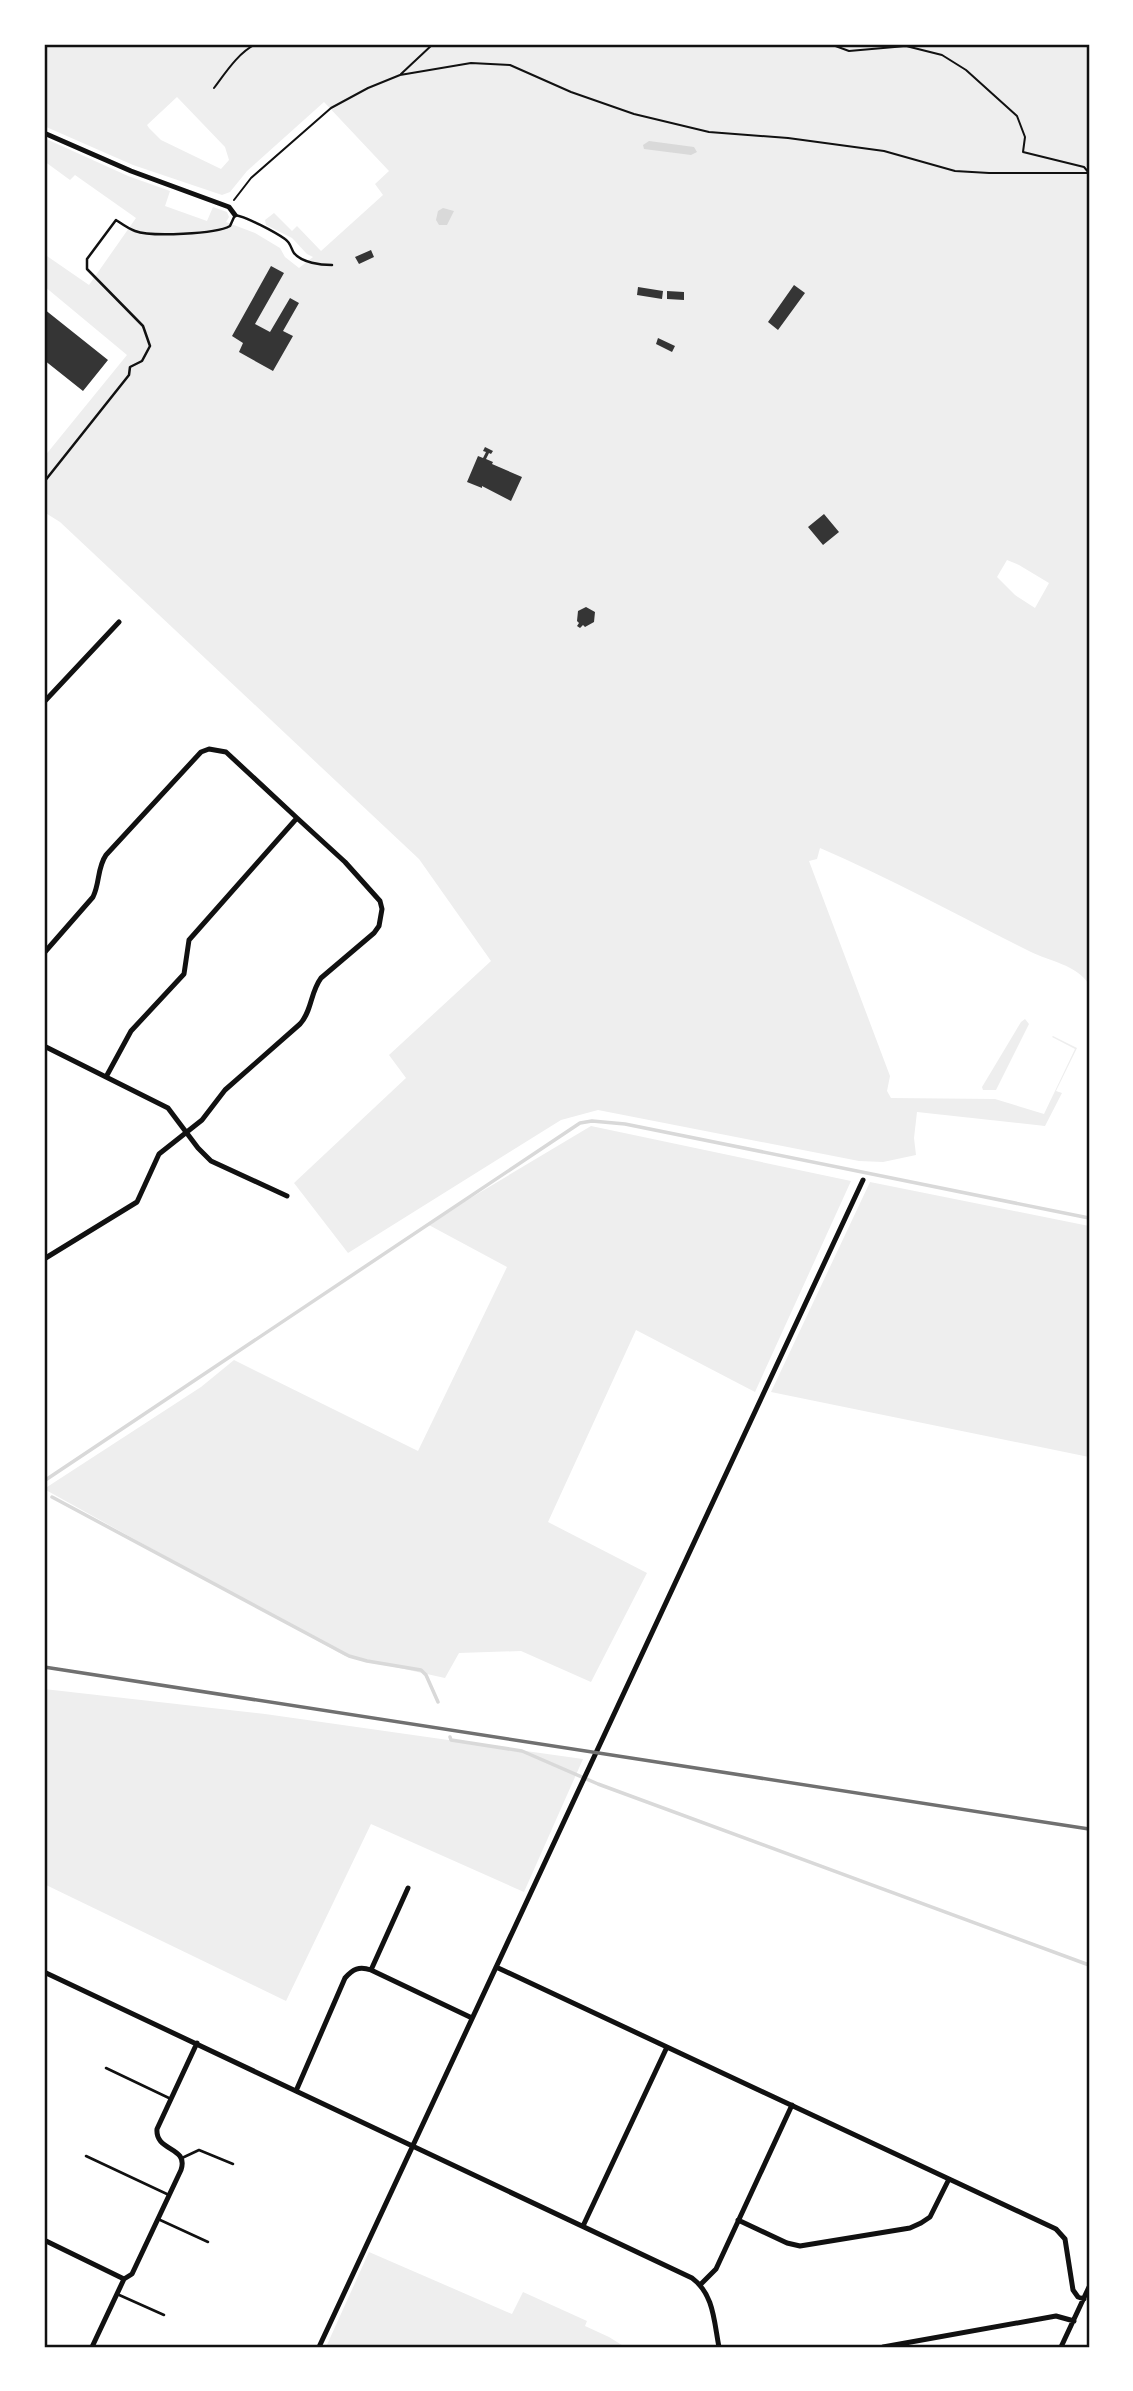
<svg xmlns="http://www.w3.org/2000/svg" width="1133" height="2391" font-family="'Roboto Condensed',sans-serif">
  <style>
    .green { fill: #eee; fill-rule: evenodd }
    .water { fill: #d9d9d9 }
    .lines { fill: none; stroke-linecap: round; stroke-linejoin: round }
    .stream { stroke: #d9d9d9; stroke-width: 3.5 }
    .building { fill: #353535 }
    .path { stroke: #111; stroke-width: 2 }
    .service { stroke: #111; stroke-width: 2.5 }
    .minor { stroke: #111; stroke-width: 5 }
    .rail { stroke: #707070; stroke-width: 3.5 }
    .neatline { fill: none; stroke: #111; stroke-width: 2.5 }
  </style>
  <rect width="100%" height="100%" fill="#fff"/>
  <!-- green -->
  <path class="green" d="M44,44H1089V984C1075,964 1051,962 1029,951C959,916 892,879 820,848L817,859L809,861L890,1076L887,1091L891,1098L995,1099L1044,1114L1075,1049L1052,1037L1053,1036L1077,1048L1056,1091L1062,1093L1045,1126L917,1112L914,1138L916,1155L883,1162L859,1161L598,1110L561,1120L348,1253L294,1183L406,1078L389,1055L491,961L419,859L60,522L44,512V457L127,355L44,286V254L89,285L136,218L75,175L70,180L44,161V138L128,176L170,191L165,206L207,221L213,207L227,212L229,217L226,222L255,233L280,248L285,257L299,268L313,257L307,254L292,238L266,225L265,220L274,213L292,231L297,226L321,251L383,195L375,184L389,171L324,102L247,171L230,192L222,195L133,165L44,126ZM177,97L225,147L229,160L221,169L161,140L149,128L147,125ZM1007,560L1019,565L1049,583L1035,608L1015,595L997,577Z
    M1025,1019L1029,1024L996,1090H983L982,1087L1021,1022Z
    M591,1126L851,1181L755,1392L636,1330L548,1522L647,1573L591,1682L521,1651L459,1653L445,1678L345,1656L44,1489L201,1387L234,1360L418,1451L507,1267L427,1224Z
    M870,1182L1089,1226V1457L771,1392Z
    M44,1689L265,1714L583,1759L524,1892L371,1824L286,2001L44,1884Z
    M369,2252L512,2314L523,2292L587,2321L585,2326L609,2337L625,2347H326Z"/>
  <!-- water -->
  <path class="water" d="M649,141L694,147L697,152L691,155L644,149L643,145Z
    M443,208L454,211L447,225H439L436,220L438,211Z"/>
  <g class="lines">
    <!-- stream -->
    <path class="stream" d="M44,1481L580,1123L592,1121L625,1124L1089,1218
      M52,1497L349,1656L367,1661L421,1670L426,1675L438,1702
      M450,1737L451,1740L522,1751L598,1784L1089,1965"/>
  </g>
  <!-- building -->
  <path class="building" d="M371,250L374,257L359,264L355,257Z
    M271,266L284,273L255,324L270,332L290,298L299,303L283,331L293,336L273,371L239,352L243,343L232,336Z
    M794,285L805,293L778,330L768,322Z
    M638,287L663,291L662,299L637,295Z
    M667,291L684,292V300L667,299Z
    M44,309L108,360L83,391L44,360Z
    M658,338L675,346L672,352L656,344Z
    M485,447L493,451L491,454L489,453L486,459L493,462L492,464L522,477L511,501L482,486V488L467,482L478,456L483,458L486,452L483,451Z
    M824,514L839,532L823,545L808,527Z
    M586,607L595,612L594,622L585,627L583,625L580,628L577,626L579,623L577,621L578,611Z"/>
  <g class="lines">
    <!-- path -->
    <path class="path" d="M830,44L849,51L906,46L942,55L966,70L1017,116L1025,137L1023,152L1084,167L1089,173
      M401,74L433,44
      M214,88C226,72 238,53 256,44
      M234,200L251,178L331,108L368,88L400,75L471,63L510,65L571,92L634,114L709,132L788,138L884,151L955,171L989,173H1089"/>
    <!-- service -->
    <path class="service" d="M44,482L129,375L130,367L142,361L150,346L143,326L87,269V259L116,220C122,224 129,229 135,231C151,237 216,234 230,226L235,215C247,217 275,232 285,239C291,243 291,249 294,253C302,263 321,265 332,265
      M106,2068L171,2099
      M86,2156L169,2195
      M182,2158L199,2150L233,2164
      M158,2219L208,2242
      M117,2294L164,2315"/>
    <!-- minor -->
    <path class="minor" d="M44,133L131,171L229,207L235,215
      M44,702L119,622
      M44,953L93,897C100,883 97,868 106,855L201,752L209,749L226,752L297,818L189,940L184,974L131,1031L106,1077
      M44,1046L168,1108L198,1148L211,1161L287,1196
      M44,1259L137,1202L159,1154L202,1120L225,1090L300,1024C312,1011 310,993 321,978L374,933L379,926L382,909L380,901L345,862L297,818
      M496,1967L1056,2229L1065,2239L1073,2290L1078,2297L1084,2299
      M371,1970L408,1888
      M44,1972L692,2278C714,2294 714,2322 719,2347
      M296,2091L345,1978C353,1969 359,1966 371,1970L472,2018
      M738,2220L787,2243L800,2246L910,2228L921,2223L930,2217L949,2179
      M583,2226L667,2047
      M44,2240L124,2279
      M701,2284L716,2269L792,2105
      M92,2347L124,2279L132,2274L181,2170C189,2146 155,2152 157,2129L197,2043
      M319,2347L863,1180
      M883,2347L1056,2316L1074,2321
      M1061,2347L1089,2287"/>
    <!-- rail -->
    <path class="rail" d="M44,1667L1089,1829"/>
  </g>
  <!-- border -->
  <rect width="1133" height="2391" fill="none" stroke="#ffffff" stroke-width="91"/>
  <rect x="46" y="46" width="1042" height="2300" class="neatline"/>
</svg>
